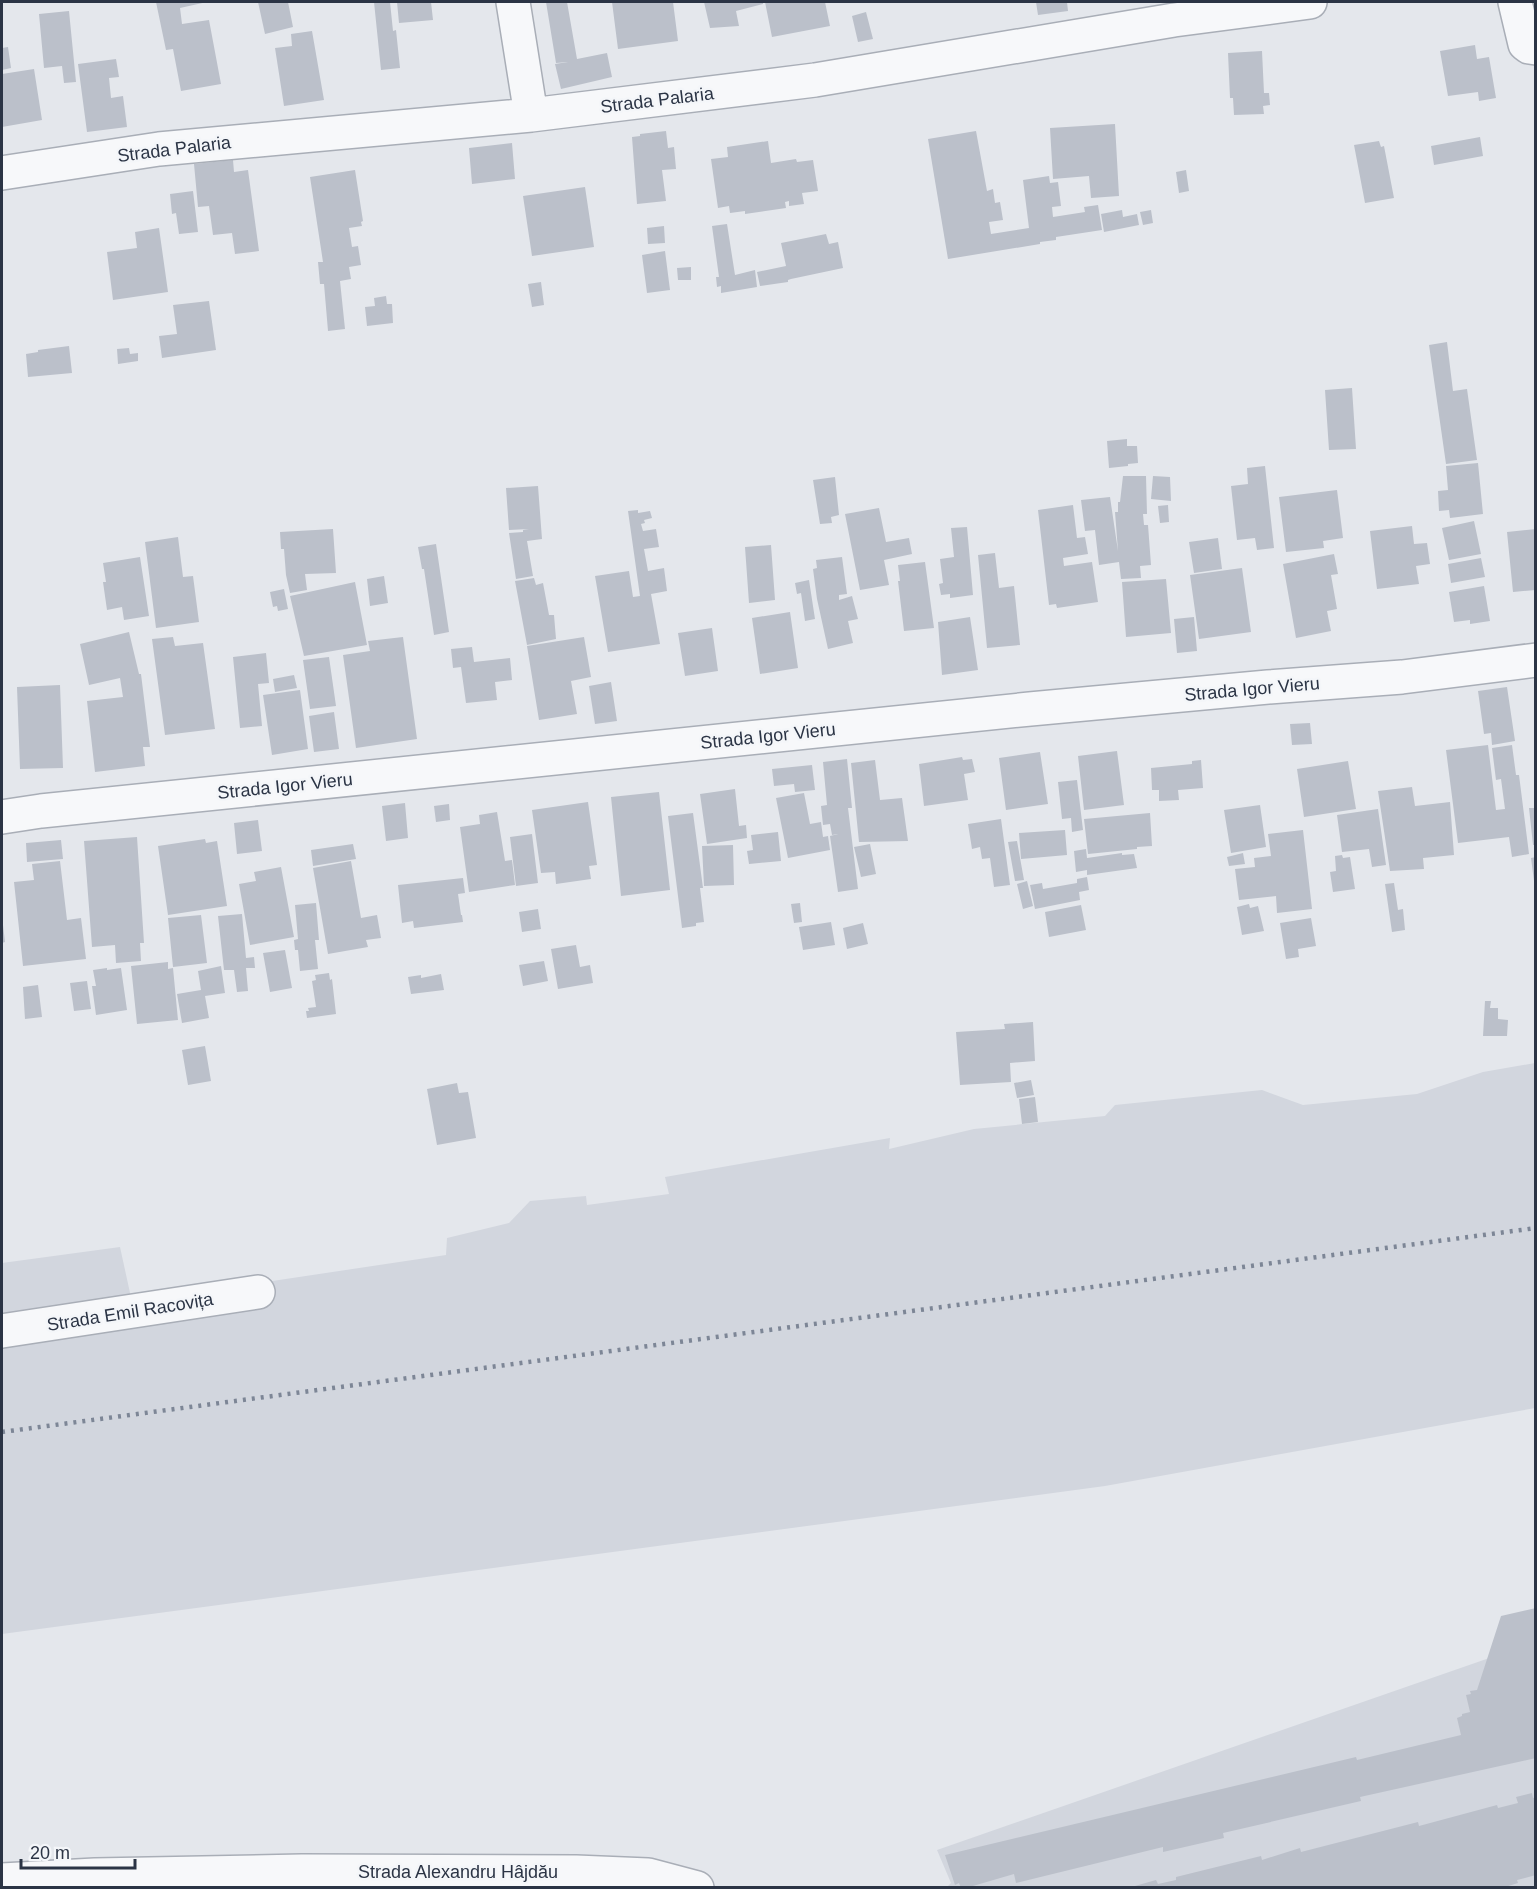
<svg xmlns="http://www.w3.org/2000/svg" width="1537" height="1889" font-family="Arial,sans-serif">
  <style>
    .built { fill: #d2d6de }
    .building { fill: #bbc0ca }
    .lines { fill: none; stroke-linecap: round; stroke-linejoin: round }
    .street-casing { stroke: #a9aeb7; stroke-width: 36 }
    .street { stroke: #f7f8fa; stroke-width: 33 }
    .rail { stroke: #7d8696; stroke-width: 4.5; stroke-dasharray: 3 6; stroke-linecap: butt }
    .labels { text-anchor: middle; stroke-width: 5; stroke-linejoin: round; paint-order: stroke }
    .street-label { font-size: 18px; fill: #2b3445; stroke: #f4f6f9 }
  </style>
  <rect width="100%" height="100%" fill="#e4e7ec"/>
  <!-- built -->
  <path class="built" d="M1535,1063V1408L1105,1486L2,1634V1263L120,1247L132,1302L446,1255L447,1238L509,1223L530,1201L586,1196L587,1205L669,1194L665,1177L890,1138L889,1149L974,1129L1105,1116L1115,1105L1262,1090L1303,1105L1417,1094L1483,1072Z
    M1535,1642V1887H947L951,1883L937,1850Z"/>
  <!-- building -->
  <path class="building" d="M156,2H207L180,8L182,24L209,20L221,84L181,91L173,49L166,50Z
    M258,2H288L293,27L265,34Z
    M374,2H390L393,31L396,30L400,68L381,70Z
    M397,2H431L433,20L399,23Z
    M546,2H567L577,59L607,53L612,77L561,89L555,64L568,62L556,63Z
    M612,2H673L678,41L618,49Z
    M704,2H763V4L736,11L739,26L710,28Z
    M765,2H825L830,26L772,37Z
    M1036,2H1067L1068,11L1038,15Z
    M69,11L76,82L64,83L62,66L44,68L39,14Z
    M866,12L873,39L858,42L852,16Z
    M312,31L324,100L284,106L275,48L292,46L291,34Z
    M1475,45L1477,59L1489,57L1496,98L1479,101L1478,92L1448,96L1440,51Z
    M8,47L11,68L2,70V48Z
    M1262,51L1264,93H1269L1270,105L1263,106L1264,114L1234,115L1233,98H1230L1228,53Z
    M116,59L119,77L109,78L111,98L123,96L127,127L87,132L78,64Z
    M34,69L42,120L2,127V74Z
    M1115,124L1119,196L1091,198L1089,176L1053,179L1050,128Z
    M666,131L668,148L674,147L676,169L662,170L666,201L637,204L632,137L640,136V134Z
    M976,131L987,191L993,189L995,203L1000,202L1003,220L989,222L991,234L1029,228L1023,180L1049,176L1050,183L1058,182L1061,206L1052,207L1053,217L1085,212L1084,207L1098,205L1102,230L1056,237V240L1040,242V244L948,259L928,139Z
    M1480,137L1483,156L1434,165L1431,146Z
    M768,141L771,163L796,159L797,162L813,160L818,191L802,193L804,204L789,206V201L785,202L786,208L745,214V211L730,213L729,206L718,208L711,159L728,157L727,147Z
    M1379,141L1381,147L1384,146L1394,198L1365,203L1354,145Z
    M512,143L515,179L472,184L469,148Z
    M233,160L234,172L248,170L259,251L235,254L232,233L213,235L209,206L198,207L194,164Z
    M355,170L363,221L361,222L362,226L349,228L352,247L358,246L361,265L349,267L351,279L340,281L345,329L328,331L324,284H320L318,262H323L310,177Z
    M1186,170L1189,191L1179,193L1176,172Z
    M585,187L594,247L532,256L523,196Z
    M193,191L198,232L179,234L176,213L172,214L170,194Z
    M1122,210L1123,217L1137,214L1139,225L1104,232L1101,214Z
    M1151,210L1153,223L1143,225L1140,212Z
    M727,224L735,275L755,270L757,287L721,293V286L717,287L716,277H719L712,226Z
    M664,226L665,243L648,244L647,228Z
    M159,228L168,292L113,300L107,252L137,248L135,232Z
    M826,234L829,244L838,242L843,268L791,279L788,280V282L760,286L757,272L786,266L781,243Z
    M665,251L670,290L647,293L642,255Z
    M691,267V280H678L677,268Z
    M541,282L544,305L532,307L528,284Z
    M386,296L387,304H392L393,323L367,326L365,307L375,306L374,298Z
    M209,301L216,350L162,358L159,336L177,334L173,305Z
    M1447,342L1453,391L1467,389L1477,460L1446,464L1429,345Z
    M69,346L72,373L28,377L26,354L38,352V350Z
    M129,348L130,354L138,353V361L118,364L117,349Z
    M1352,388L1356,449L1329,450L1325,390Z
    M1127,439V446H1137L1138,463L1128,464V466L1109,468L1107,441Z
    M1478,463L1483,514L1450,518L1449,510L1439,511L1438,491L1448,490L1446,466Z
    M1265,466L1274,548L1257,550L1255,538L1237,540L1231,486L1248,484L1247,468Z
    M1123,476H1146L1147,514H1143L1144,525H1148L1151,565L1140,566L1141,578L1121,579L1119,562L1099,565L1095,530L1085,531L1081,500L1110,497L1118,551L1115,512H1118V502H1120Z
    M1153,476L1170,477L1171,501L1151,499Z
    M835,477L839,515L831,517L832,523L820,524L813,480Z
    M538,486L542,539L527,541L533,576L516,579L509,533L523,532V530L529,529L509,530L506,488Z
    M1337,490L1343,538L1323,541L1324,548L1286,552L1279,497Z
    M1073,505L1077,538L1085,537L1088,554L1063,558L1064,566L1092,562L1098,602L1057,608L1056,604L1049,605L1038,510Z
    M1168,505L1169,522L1160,523L1158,506Z
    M879,508L886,542L909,538L912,554L884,560L889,585L860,590L845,514Z
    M638,510V513L650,511L652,518L644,520L645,523L641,524L643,531L656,529L659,547L644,549L648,571L664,568L667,591L651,594L660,644L608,652L595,576L629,571L633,597L640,596L628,511Z
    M1474,521L1481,554L1449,560L1442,528Z
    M1412,526L1414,544L1427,543L1430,564L1416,566L1419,584L1377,589L1370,531Z
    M967,527L973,595L950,598V594L941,595L939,584L943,583L940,559L954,557L951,528Z
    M333,529L336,573L305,574L307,590L290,593L286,575L284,549H281L280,532Z
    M1536,529V590L1513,592L1507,532Z
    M178,537L183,577L193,576L199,622L156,628L145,542Z
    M1218,538L1222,569L1194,573L1189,542Z
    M436,544L449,632L434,635L424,569H422L418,547Z
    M771,545L775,600L749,603L745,547Z
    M995,553L999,588L1014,586L1020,645L987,648L978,555Z
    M1334,554L1338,574L1331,575L1337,609L1327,611L1331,631L1296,638L1283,564Z
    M140,557L149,616L124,620L122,607L107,610L103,582H106L103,563Z
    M842,557L847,594L839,595V600L852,596L858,619L848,621L853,643L828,649L817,599L813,569L817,568L816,560Z
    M1481,558L1485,577L1451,583L1448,564Z
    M925,562L934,628L904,631L898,581H900L898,565Z
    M1242,568L1251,632L1199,639L1190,575Z
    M384,576L388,603L370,606L367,579Z
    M534,578L536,585L543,583L549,615H554L556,639L527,645L515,581Z
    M1166,579L1171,633L1126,637L1122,582Z
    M809,580L815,619L805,621L801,593L797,594L795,583Z
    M355,582L367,645L304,656L290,596Z
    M1484,586L1490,621L1470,624V620L1454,622L1449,592Z
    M284,589L288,609L278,611L277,606L273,607L270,592Z
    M790,612L798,668L760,674L752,618Z
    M970,617L978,670L942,675L938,622Z
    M1194,617L1197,651L1177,653L1174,619Z
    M712,628L718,671L685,676L678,633Z
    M129,632L139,674H141L150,747H143L145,766L95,772L87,701L123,697L120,678L89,685L80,644Z
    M173,637L175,646L203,643L215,729L165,735L152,639Z
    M403,637L417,739L356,748L343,655L370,651L368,641Z
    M584,637L591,677L571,681L577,714L539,720L527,646Z
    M472,647L474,662L510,658L512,680L495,682L497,700L466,703L461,667L453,668L451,649Z
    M266,653L269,683L258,684L262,726L240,728L233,657Z
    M329,657L336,706L310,709L303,660Z
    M294,675L297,688L275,692L273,679Z
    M611,682L617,721L595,724L589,686Z
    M60,685L63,768L20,769L17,687Z
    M1507,687L1515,741L1492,745L1491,733L1484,734L1478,691Z
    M300,690L308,749L272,755L263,695Z
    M334,712L339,749L314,752L309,716Z
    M1310,723L1312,744L1292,745L1290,724Z
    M1488,745L1496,810L1505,809L1501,779L1496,780L1492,748L1512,745L1516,775H1519L1529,854L1512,857L1509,837L1458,843L1446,750Z
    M1117,751L1124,805L1084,810L1078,756Z
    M1040,752L1048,804L1006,810L999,758Z
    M962,757L963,760L972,759L975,772L964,774L968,800L924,806L919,764Z
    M847,759L852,808H848L858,889L838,892L830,836L838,834L832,835L830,824L823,825L821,806L827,805L823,762Z
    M875,760L880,800L902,798L908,841L859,842L851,763Z
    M1201,760L1203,788L1178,790L1179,800L1159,801V790H1152L1151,768L1192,764V761Z
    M1348,761L1356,809L1304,817L1297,769Z
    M812,765L815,790L795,792L794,784L774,786L772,769Z
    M1077,780L1083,830L1072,832L1071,818L1062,819L1058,782Z
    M1412,787L1415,806L1450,802L1454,855L1423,858L1424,869L1390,871L1378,791Z
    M735,789L739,826L746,825L747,838L707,844L700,794Z
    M659,792L670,890L621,896L611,797Z
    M804,793L810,824L821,822L823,837L828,836L830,850L788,858L776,798Z
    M588,802L597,865L589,866L591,879L556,884L555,872L541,873L532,810Z
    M405,803L408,838L386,841L382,806Z
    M449,804L450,820L436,822L434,806Z
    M1260,805L1266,847L1231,853L1224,810Z
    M1529,808H1536V845H1533Z
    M1378,809L1386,865L1372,867L1369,849L1342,852L1337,815Z
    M497,812L505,861L512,860L515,885L469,892L460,827L480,824L479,815Z
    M693,813L703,888H700L704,922L696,923V926L682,928L668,816Z
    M1150,813L1152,846L1137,847V849L1088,854L1084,819Z
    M1001,819L1010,885L994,887L990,858L982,859L980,847L972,849L968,824Z
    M258,820L262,851L237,854L234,823Z
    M1065,830L1067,855L1021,859L1019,833Z
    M1303,830L1312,909L1277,913L1276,896L1239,900L1235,869L1255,867L1254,858L1271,856L1268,834Z
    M778,832L781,861L749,864L747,851L753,850L751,835Z
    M532,834L538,883L516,886L510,837Z
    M137,837L144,943H140L141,961L116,963L115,945L92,947L84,841Z
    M205,839L206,843L217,841L227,906L168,915L158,846Z
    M61,840L63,859L27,862L26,843Z
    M1017,841L1024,880L1015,881L1008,842Z
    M353,844L356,859L313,866L311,850Z
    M870,844L876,874L861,877L854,847Z
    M733,845L734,885L704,886L702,846Z
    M1086,849L1087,858L1122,853V855L1134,854L1137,868L1087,875V870L1076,872L1074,851Z
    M1243,853L1245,864L1229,866L1227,857Z
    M1342,855L1343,858L1350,857L1355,889L1333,892L1330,872L1336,871L1335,856Z
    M1536,857V881H1534L1531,858Z
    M60,861L67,920L81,918L86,959L23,966L14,882L34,880L32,864Z
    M351,861L361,918L377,915L381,938L366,940L368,947L328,954L313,868Z
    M281,867L294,937L250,945L239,884L256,881L254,872Z
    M1087,877L1089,890L1079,892L1080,900L1035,909L1030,885L1042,883L1043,889L1077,883V879Z
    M463,878L465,893L458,894L461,915H462L463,922L414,928L413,921L402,923L398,885Z
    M1027,881L1033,906L1023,909L1017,884Z
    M1394,883L1398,910L1403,909L1405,930L1392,932L1385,884Z
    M316,903L319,940H315L318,969L300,971L298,950H295L294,940L298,939L295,905Z
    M800,903L802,922L794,923L791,904Z
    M1249,904L1250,908L1258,906L1264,931L1242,935L1237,907Z
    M1081,905L1086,930L1049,937L1045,912Z
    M538,909L541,929L522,932L519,912Z
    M242,914L246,958L254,957L255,968H246L248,991L237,992L234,970H224L218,916Z
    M201,915L207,963L173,967L168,918Z
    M1311,918L1316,946L1298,949L1299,957L1286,959L1280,923Z
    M831,922L835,945L803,950L799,927Z
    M863,923L868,944L847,949L843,928Z
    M2,925H3L5,942L2,943Z
    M576,945L580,967L590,965L593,983L558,989L551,949Z
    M285,950L292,988L270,992L263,953Z
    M544,961L548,981L523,986L519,965Z
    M168,962V969L173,968L178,1020L137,1024L131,966Z
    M221,966L225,993L205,996L209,1018L182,1023L177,994L201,990L198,971Z
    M107,968V970L121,968L127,1010L96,1015L92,986H96L93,970Z
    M329,973L330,980L332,979L336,1014L307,1018L306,1011H309L308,1008L316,1007L312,981L316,980L315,975Z
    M441,974L444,990L411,994L408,977L421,975V978Z
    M87,981L91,1009L74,1011L70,983Z
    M38,985L42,1017L25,1019L23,987Z
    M1485,1001H1491L1490,1008H1498V1019L1508,1020L1507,1036H1483Z
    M1033,1022L1035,1061L1010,1063L1011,1082L960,1085L956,1032L1005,1029L1004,1024Z
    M205,1046L211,1081L188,1085L182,1050Z
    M1031,1080L1034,1095L1017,1098L1014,1083Z
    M457,1083L459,1093L468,1092L476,1138L437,1145L427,1089Z
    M1035,1097L1038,1122L1022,1124L1019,1099Z
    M1536,1608V1758L1360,1797L1361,1801L1223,1833L1224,1838L1163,1852V1847L1016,1883L1014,1874L966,1888H961L959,1883L955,1885L945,1855L1356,1757L1357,1760L1461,1735L1457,1718L1462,1716V1714L1470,1712L1466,1695L1471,1694L1470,1691L1477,1690L1501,1616Z
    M1532,1793L1533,1798L1536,1797V1875L1517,1880L1518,1883L1502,1888H1128L1156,1880L1158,1884L1176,1880V1877L1261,1856L1262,1860L1300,1848L1301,1852L1418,1822L1419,1826L1497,1805L1498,1808L1518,1803L1516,1797Z"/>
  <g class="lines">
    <defs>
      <path id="street" d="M513,2L531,115
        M1515,2L1525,44L1529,47L1536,48
        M2,173L159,149L531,115L815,80L1174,20L1310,2
        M2,817L41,811L1030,709L1268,687L1402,677L1536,660
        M2,1331L258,1292
        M2,1880L95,1875L302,1871L576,1872L648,1875L697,1888"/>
    </defs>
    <!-- street casing -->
    <use href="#street" class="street-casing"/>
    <!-- street -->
    <use href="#street" class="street"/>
    <!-- rail -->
    <path class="rail" d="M2,1432L1536,1228"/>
  </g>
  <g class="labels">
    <!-- street labels -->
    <g class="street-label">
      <text transform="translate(657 100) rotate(-7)" y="6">Strada Palaria</text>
      <text transform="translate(174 149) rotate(-7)" y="6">Strada Palaria</text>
      <text transform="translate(1252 689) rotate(-5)" y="6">Strada Igor Vieru</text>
      <text transform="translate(768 736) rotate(-6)" y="6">Strada Igor Vieru</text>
      <text transform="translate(285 786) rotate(-6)" y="6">Strada Igor Vieru</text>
      <text transform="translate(130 1312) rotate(-9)" y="6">Strada Emil Racovița</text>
      <text x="458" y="1878">Strada Alexandru Hâjdău</text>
    </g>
  </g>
  <!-- border -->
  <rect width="1537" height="1889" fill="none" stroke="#2b3445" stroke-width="6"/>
  <!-- scale -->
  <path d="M21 1859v9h114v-9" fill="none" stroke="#2b3445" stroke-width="3"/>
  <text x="30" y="1859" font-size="18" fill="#2b3445" stroke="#f4f6f9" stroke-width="4.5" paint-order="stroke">20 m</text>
</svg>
